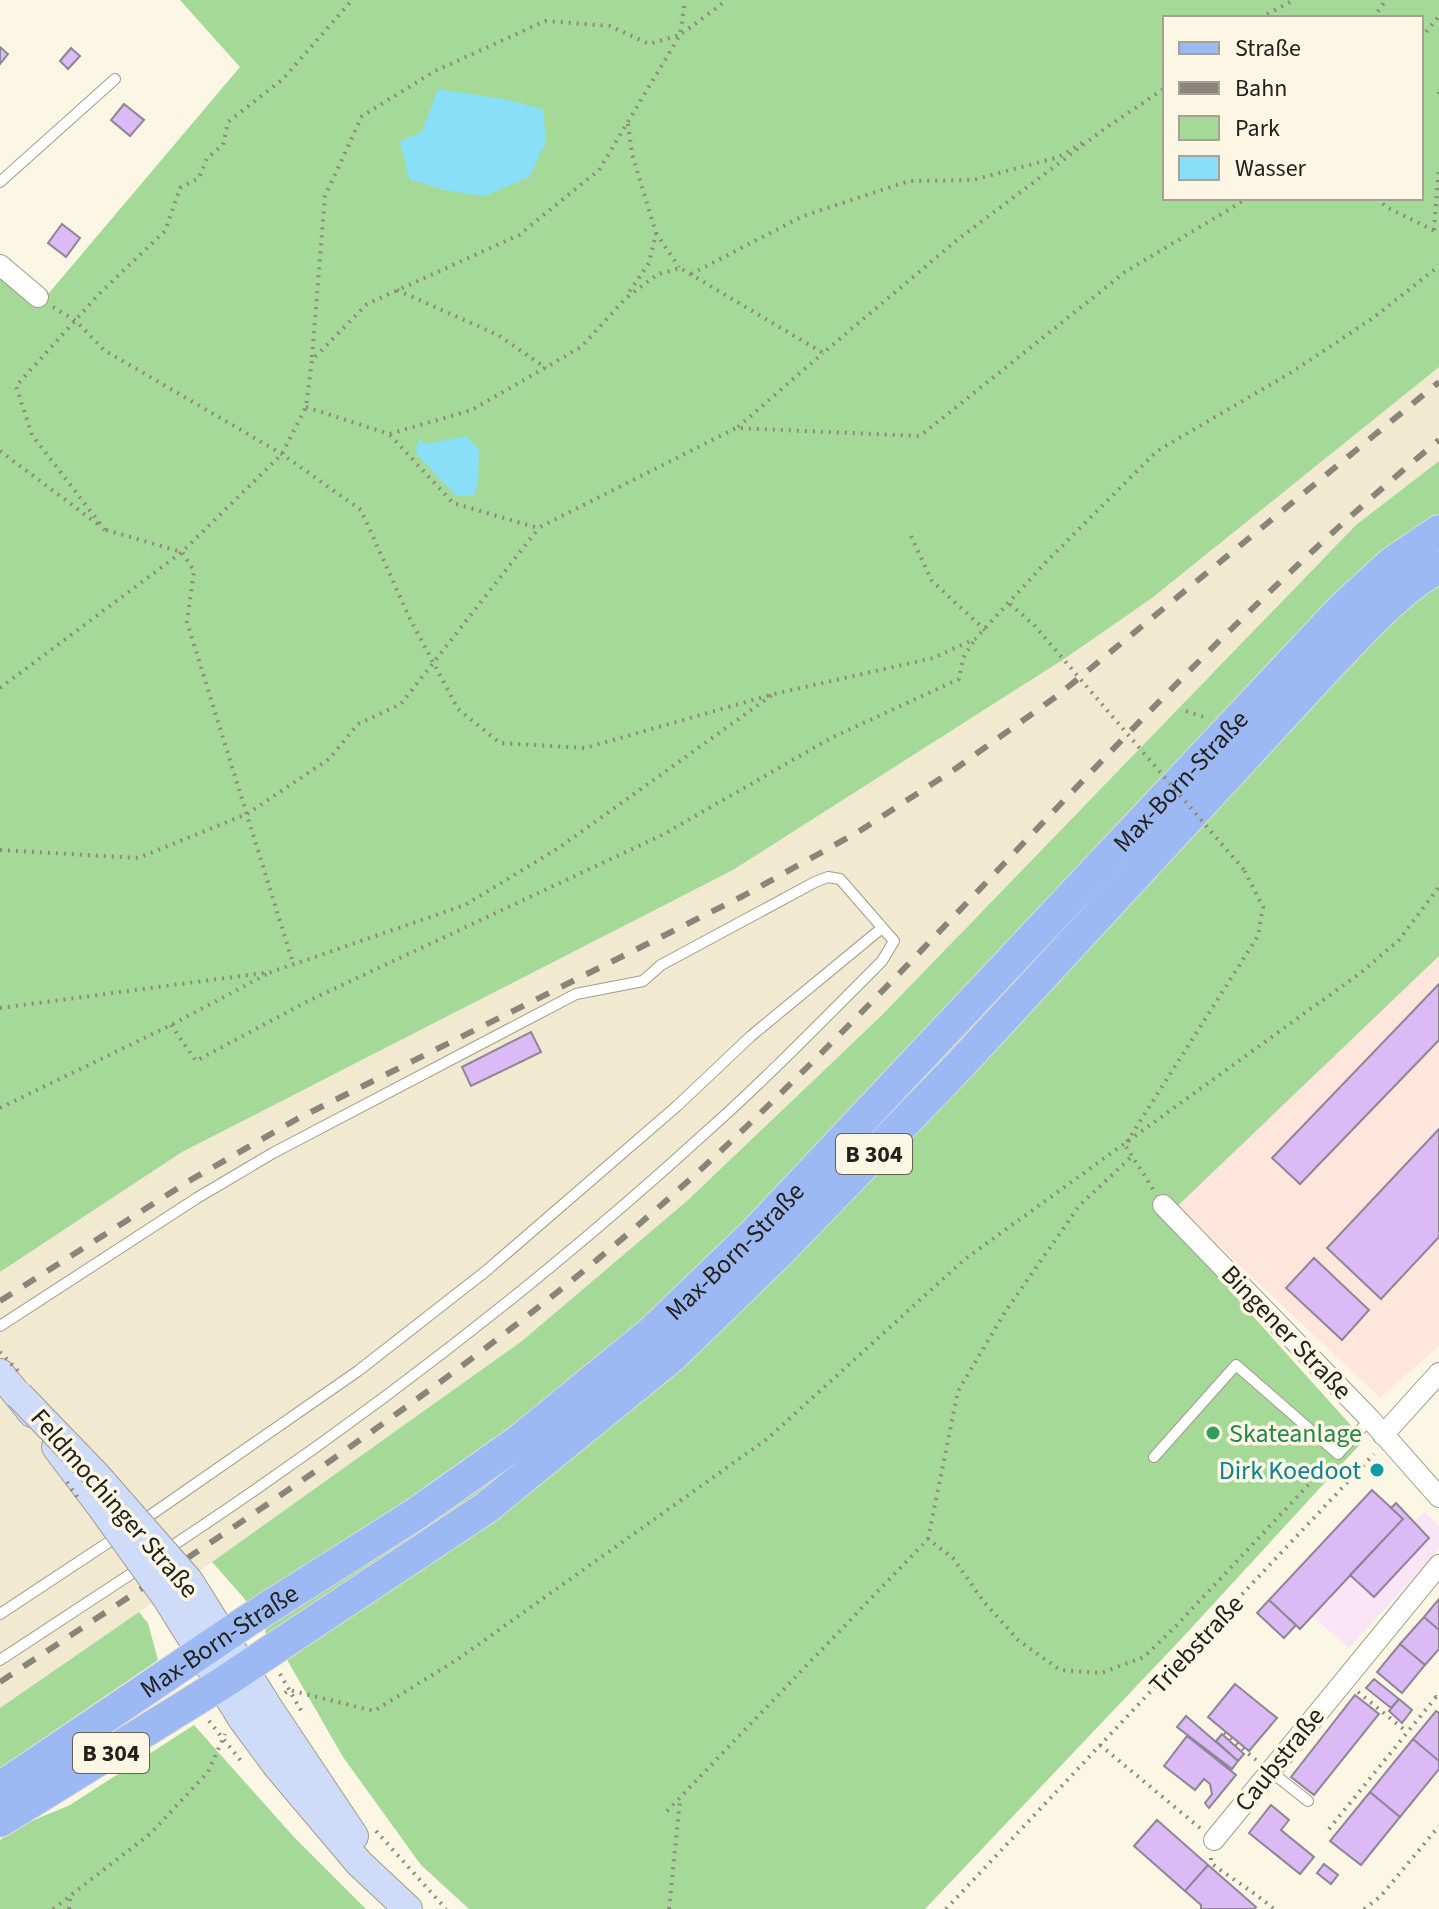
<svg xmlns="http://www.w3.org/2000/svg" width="1439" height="1909" font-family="'Source Sans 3',sans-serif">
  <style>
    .commercial { fill: #ffe6dd }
    .built { fill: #f1e9d0 }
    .education { fill: #f9e5f6 }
    .green { fill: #a4d998; fill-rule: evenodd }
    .water { fill: #89dff7 }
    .building { fill: #dbbaf6; stroke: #8e8695; stroke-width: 2 }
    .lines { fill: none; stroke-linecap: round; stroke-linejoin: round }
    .lane-casing { stroke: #a19c8b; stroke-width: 12 }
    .street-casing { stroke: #a19c8b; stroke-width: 22 }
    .secondary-casing { stroke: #a19c8b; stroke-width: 30 }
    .primary-casing { stroke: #dcdbdb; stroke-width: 34 }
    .path { stroke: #8e8a7e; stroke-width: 4; stroke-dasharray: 2 6; stroke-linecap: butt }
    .lane { stroke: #fff; stroke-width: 10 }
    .street { stroke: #fff; stroke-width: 20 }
    .secondary { stroke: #cedcf9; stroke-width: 28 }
    .primary { stroke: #9db9f3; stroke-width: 32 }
    .rail { stroke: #89857a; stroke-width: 6; stroke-dasharray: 14 14; stroke-linecap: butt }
    .secondary-bridge-casing { stroke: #a19c8b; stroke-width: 30; stroke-linecap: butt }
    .path-bridge { stroke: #8e8a7e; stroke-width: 4; stroke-dasharray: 2 6; stroke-linecap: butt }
    .secondary-bridge { stroke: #cedcf9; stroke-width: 28 }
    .leisure-dot { fill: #2e9e5b; stroke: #fcf6e4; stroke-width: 3 }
    .culture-dot { fill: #0f9aa8; stroke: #fcf6e4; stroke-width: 3 }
    .labels { text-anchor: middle; stroke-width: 7; stroke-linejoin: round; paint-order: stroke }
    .shield { fill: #fcf6e4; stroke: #646157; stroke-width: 2 }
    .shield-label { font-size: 24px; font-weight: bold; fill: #23211b }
    .street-label { font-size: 26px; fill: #23211b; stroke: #fcf6e4 }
    .leisure-label { font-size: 26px; fill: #27864d; stroke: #fcf6e4; text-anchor: start }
    .culture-label { font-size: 26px; fill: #0d838f; stroke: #fcf6e4; text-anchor: end }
  </style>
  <rect width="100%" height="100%" fill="#fcf6e4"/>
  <!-- commercial -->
  <path class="commercial" d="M1439,956V1346L1380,1398L1177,1206Z"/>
  <!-- built -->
  <path class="built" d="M1439,367V461L1356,525L881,1016L688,1200L522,1341L212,1562L0,1708V1272L182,1152L733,870L1064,659L1152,598Z"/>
  <!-- education -->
  <path class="education" d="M1396,1503L1414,1522L1424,1511L1439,1526V1549L1349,1648L1312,1616Z"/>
  <!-- green -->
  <path class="green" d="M180,0H1439V367L1152,598L1064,659L733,870L182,1152L0,1272V274L38,306L240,67ZM1165,18H1421V198H1165Z
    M1439,461V956L1165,1218L1364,1440L1183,1637L925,1909H469L421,1865L343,1757L286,1658L265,1632L266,1630L243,1597L212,1562L522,1341L688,1200L881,1016L1356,525Z
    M139,1612L148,1623L158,1660L0,1768V1708Z
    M194,1725L293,1836L366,1909H0V1840L22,1825L70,1805Z"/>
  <!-- water -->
  <path class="water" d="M438,89L503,99L543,109L546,142L529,177L485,196L444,190L409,179L400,141L422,132Z
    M467,436L479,450L478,482L474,496H456L416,453L418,440L427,444Z"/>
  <!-- building -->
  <path class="building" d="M0,47L8,54L0,64Z
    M71,48L80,56L68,69L60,61Z
    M124,104L144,120L130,136L111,120Z
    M62,224L80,238L66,257L48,243Z
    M1439,984V1040L1300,1184L1272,1158Z
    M531,1032L541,1052L471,1086L462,1067Z
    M1439,1129V1237L1381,1299L1327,1248Z
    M1314,1258L1369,1310L1342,1340L1286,1288Z
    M1372,1490L1403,1519L1300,1629L1269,1600Z
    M1396,1503L1429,1538L1374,1597L1350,1575L1403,1519L1391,1508Z
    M1439,1599V1630L1424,1617Z
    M1269,1600L1296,1625L1284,1638L1257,1613Z
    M1424,1617L1439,1630V1649L1425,1665L1400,1644Z
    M1400,1644L1425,1665L1402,1693L1377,1672Z
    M1374,1679L1399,1699L1391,1708L1366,1688Z
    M1235,1684L1277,1718L1249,1751L1208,1717Z
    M1355,1695L1379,1714L1314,1795L1291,1777Z
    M1399,1699L1412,1710L1402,1723L1389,1711Z
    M1436,1711L1439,1713V1761L1413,1739Z
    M1186,1716L1238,1761L1232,1769L1177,1727Z
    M1222,1734L1244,1754L1238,1761L1216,1741Z
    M1187,1736L1236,1775L1209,1808L1205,1803L1212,1794L1210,1784L1204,1779L1195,1790L1164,1766Z
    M1413,1739L1439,1761V1769L1400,1817L1370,1792Z
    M1370,1792L1400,1817L1361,1865L1330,1841Z
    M1271,1805L1289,1820L1281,1830L1314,1857L1300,1874L1249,1833Z
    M1157,1820L1208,1865L1185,1891L1134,1846Z
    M1324,1864L1338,1875L1331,1884L1317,1873Z
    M1208,1865L1256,1907L1254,1909H1201V1905L1185,1891Z"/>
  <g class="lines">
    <defs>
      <path id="lane" d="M0,182L115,79
        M0,1326L197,1198L273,1153L576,994L643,981L661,965L815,882L828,877L840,879L894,941L882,961C824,1019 766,1079 704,1134C536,1287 356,1425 166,1550
        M1154,1457L1236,1365L1338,1454L1370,1419
        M142,1521L358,1371L486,1271L677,1106L751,1036L882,928
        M0,1614L118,1536
        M0,1660L143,1566
        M1270,1771L1308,1801"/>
      <path id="street" d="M0,265L38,297
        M1163,1205L1370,1419L1439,1497
        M1383,1435L1439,1373
        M1214,1840L1439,1565"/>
      <path id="secondary" d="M0,1373L32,1413
        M56,1447L102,1508
        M189,1581L266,1704L354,1836
        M166,1597L243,1720L277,1766L359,1863L408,1909"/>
      <g id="primary">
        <path id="s1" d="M0,1788L247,1621L414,1515L519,1441L651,1333L756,1232L1344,607L1392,563L1439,531"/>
        <path d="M0,1821L221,1684L487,1507L672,1356L778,1253L959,1066L1334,660C1366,627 1399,589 1439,567"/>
      </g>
    </defs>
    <!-- lane casing -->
    <use href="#lane" class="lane-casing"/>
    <!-- street casing -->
    <use href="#street" class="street-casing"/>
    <!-- secondary casing -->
    <use href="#secondary" class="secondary-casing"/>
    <!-- primary casing -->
    <use href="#primary" class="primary-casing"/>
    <!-- path -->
    <path class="path" d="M1260,18L1294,0
      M1373,18L1386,0
      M1421,38L1439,16
      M1439,92V96
      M628,124L632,154L656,233L649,263L629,292
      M1377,198L1386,207L1439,233
      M1434,230L1439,167
      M656,233L679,267
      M691,274L803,216L909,181L973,180L1059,157L1085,141
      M397,290L498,335L546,368
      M53,307L76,321L104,350L282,454L361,510L410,619L458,709L500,743L585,748L774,694L933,658L975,639L1048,560L1157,451L1292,372L1373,318L1439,266
      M312,357L325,196L362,116L435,71L545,21L610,26L649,44L680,35L685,0
      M306,407L389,434L472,410L581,347L626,298L658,274L680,268L823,353L957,240L1107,127L1165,88
      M738,427L823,353
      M390,435L453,503L538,528L736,428L920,436L1125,272L1248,198
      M0,451L99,525
      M105,530L32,435L16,386L100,293L165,231L180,188L199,178L207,158L223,145L228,122L283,79L352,0
      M106,530L182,552L194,571L187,622L293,963
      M911,536L932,581L985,630
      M1010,604L1034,625
      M0,688L182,552L282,454L306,407L312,360L367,304L519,235L599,170L680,35L727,0
      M1186,711L1207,718
      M0,850L138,858L247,814L329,759L358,724L401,704L538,529
      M0,1008L271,972L465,905L560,847L772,695
      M171,1025L196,1061L306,1002L662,835L831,738L959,679L963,658L975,639
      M0,1108L171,1025L269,973
      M1153,1189L1125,1145L1258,936L1263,907L1244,870
      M928,1539L958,1391L1005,1312L1079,1206L1132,1156
      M280,1674L302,1712
      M1358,1692L1407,1732
      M285,1693L289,1690L374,1711L458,1659L767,1439L965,1259L1363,971L1399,940L1439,887
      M209,1721L241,1761
      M1224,1733L1256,1760
      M1100,1745L1200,1828
      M667,1811L928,1539L953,1558L984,1602L1018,1640L1060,1670L1101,1673L1144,1657L1176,1626L1328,1464
      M1329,1829L1436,1697L1439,1700
      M376,1831L446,1909
      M1211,1858V1863C1232,1879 1254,1892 1274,1909
      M53,1909L150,1834L208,1772L225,1734
      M69,1909L71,1895
      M669,1909L680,1800
      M946,1909L1374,1454
      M1364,1909L1380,1897L1439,1826"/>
    <!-- lane -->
    <use href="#lane" class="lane"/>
    <!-- street -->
    <use href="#street" class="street"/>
    <!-- secondary -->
    <use href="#secondary" class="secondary"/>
    <!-- primary -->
    <use href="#primary" class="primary"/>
    <!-- rail -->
    <path class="rail" d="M0,1301L189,1181L297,1119L743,896L858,832L955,769L1057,696L1439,382
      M0,1682C245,1520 494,1361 710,1161C960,928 1175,658 1439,440"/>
    <defs>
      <path id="secondary-bridge" d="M19,1395L97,1476L189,1581
        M102,1508L166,1597"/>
    </defs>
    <!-- secondary-bridge casing -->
    <use href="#secondary-bridge" class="secondary-bridge-casing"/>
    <!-- path-bridge -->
    <path class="path-bridge" d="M1034,625L1244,870
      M0,1352L19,1372
      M67,1482L80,1501"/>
    <!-- secondary-bridge -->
    <use href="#secondary-bridge" class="secondary-bridge"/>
  </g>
  <!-- markers -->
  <circle class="leisure-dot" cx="1213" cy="1433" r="8"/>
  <circle class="culture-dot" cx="1377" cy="1470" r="8"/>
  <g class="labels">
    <!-- shield labels -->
    <g class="shield">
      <rect x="836" y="1134" width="76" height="40" rx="6"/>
      <rect x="73" y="1733" width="76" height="40" rx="6"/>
    </g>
    <g class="shield-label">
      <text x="874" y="1162">B 304</text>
      <text x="111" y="1761">B 304</text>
    </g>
    <!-- street labels -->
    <g class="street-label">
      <text dy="9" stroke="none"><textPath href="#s1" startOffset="1560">Max-Born-Straße</textPath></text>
      <text dy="9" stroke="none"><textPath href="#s1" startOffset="912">Max-Born-Straße</textPath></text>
      <text transform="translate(1287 1332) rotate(46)" y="9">Bingener Straße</text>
      <text transform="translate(115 1503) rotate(49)" y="9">Feldmochinger Straße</text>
      <text dy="9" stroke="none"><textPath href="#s1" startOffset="264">Max-Born-Straße</textPath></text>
      <text transform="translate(1196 1644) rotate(-47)" y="9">Triebstraße</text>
      <text transform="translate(1279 1759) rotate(-51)" y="9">Caubstraße</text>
    </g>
    <!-- leisure labels -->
    <g class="leisure-label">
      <text x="1229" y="1442">Skateanlage</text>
    </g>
    <!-- culture labels -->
    <g class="culture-label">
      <text x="1361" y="1479">Dirk Koedoot</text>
    </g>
  </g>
  <!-- legend -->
  <rect x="1163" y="16" width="260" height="184" fill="#fcf6e4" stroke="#a5a194" stroke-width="2"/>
  <rect x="1179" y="42" width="40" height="12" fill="#9db9f3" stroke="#a5a194" stroke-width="2"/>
  <text x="1235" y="56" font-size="24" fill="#23211b">Straße</text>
  <rect x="1179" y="82" width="40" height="12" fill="#89857a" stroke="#a5a194" stroke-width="2"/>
  <text x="1235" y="96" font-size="24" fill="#23211b">Bahn</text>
  <rect x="1179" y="116" width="40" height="24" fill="#a4d998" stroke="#a5a194" stroke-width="2"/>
  <text x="1235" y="136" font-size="24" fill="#23211b">Park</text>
  <rect x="1179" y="156" width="40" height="24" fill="#89dff7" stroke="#a5a194" stroke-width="2"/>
  <text x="1235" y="176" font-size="24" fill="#23211b">Wasser</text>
</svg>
